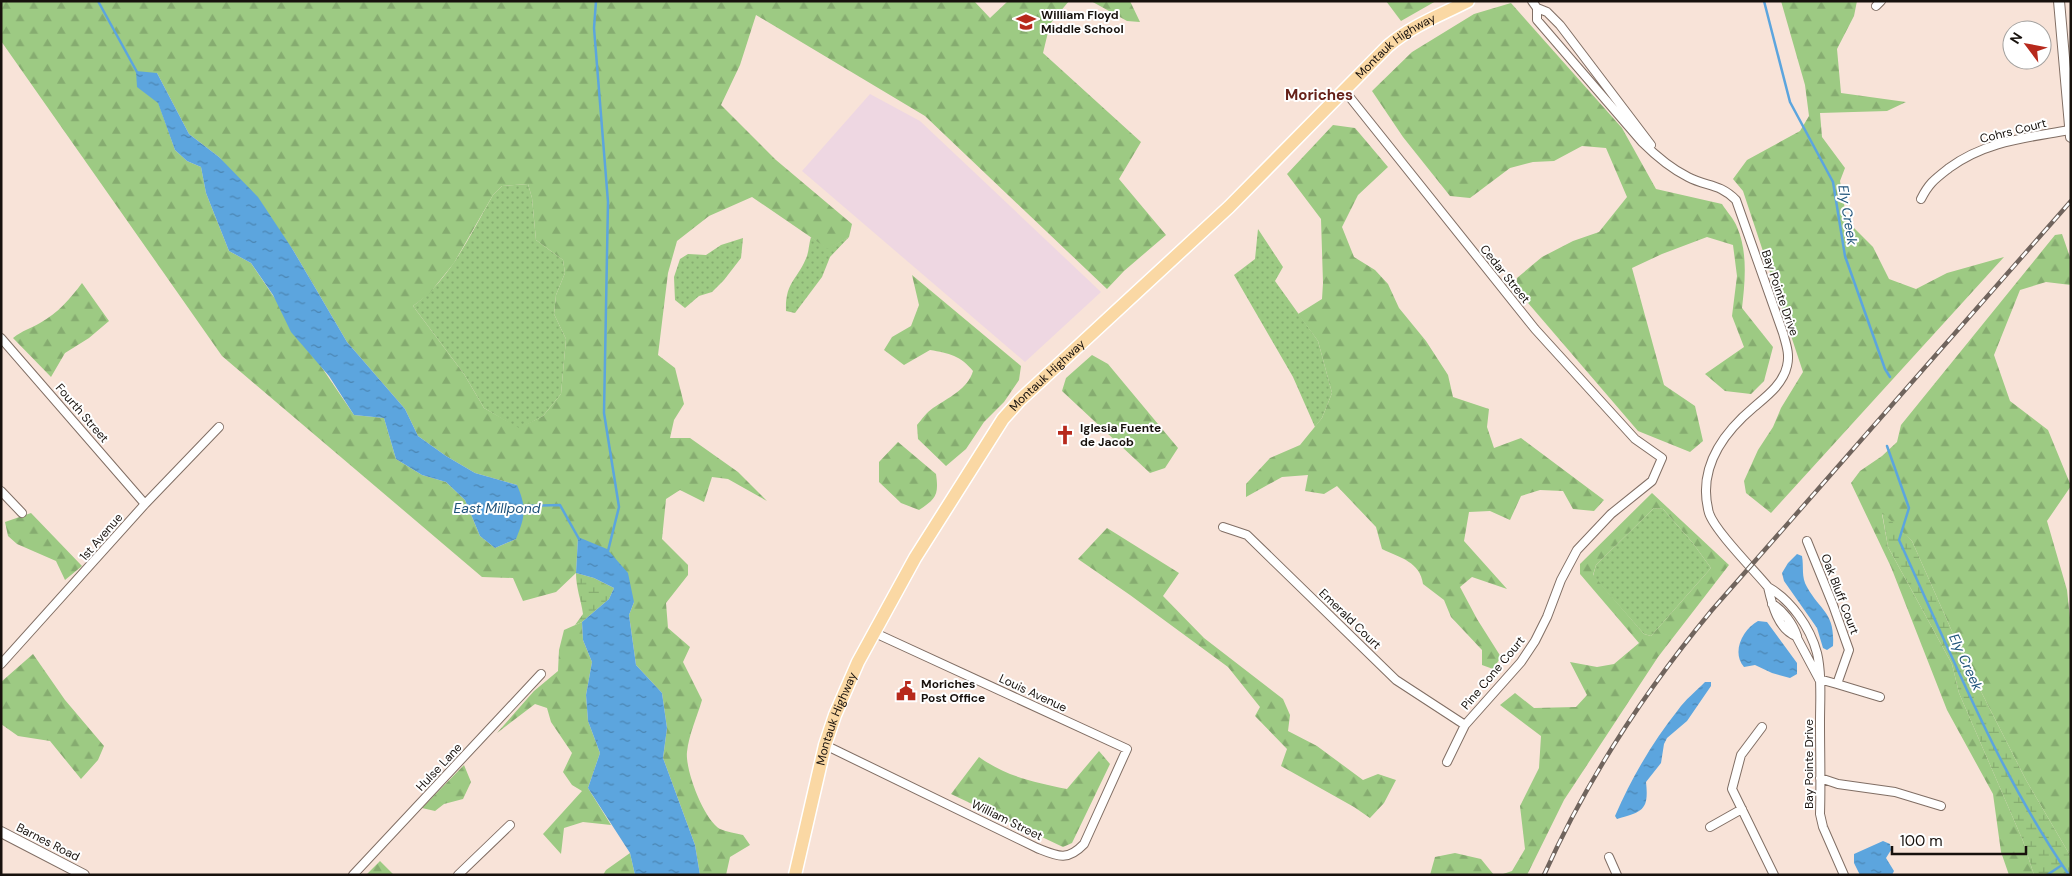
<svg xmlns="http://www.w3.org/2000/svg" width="2072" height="876" font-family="'DM Sans',sans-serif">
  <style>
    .commercial { fill: #eed7e2 }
    .grass { fill: url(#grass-dots) }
    .forest { fill: url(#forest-firs); fill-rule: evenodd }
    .wetland { fill: url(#wetland-marsh) }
    .water { fill: url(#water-ripples) }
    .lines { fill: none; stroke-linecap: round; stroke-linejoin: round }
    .stream { stroke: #5ca5de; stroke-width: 2.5 }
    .minor-casing { stroke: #806e64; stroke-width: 10 }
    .tertiary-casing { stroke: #806e64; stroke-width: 12 }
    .primary-casing { stroke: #fff; stroke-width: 15 }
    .minor { stroke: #fff; stroke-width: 8 }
    .tertiary { stroke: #fff; stroke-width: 10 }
    .primary { stroke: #fad8a4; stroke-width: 12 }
    .rail-casing { stroke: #70645d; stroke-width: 4.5 }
    .rail { stroke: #fff; stroke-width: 2.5; stroke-dasharray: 8; stroke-linecap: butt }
    .labels { text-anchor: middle; stroke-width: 4; stroke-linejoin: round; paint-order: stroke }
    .poi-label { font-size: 12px; font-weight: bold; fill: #17110d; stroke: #fff; text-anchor: start }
    .street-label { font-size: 12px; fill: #17110d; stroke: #fff }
    .water-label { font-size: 14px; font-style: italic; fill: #21557c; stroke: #fff }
    .quarter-label { font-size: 15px; font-weight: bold; fill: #66221a; stroke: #fff }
  </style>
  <defs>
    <pattern id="grass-dots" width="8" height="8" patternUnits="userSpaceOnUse" patternTransform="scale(1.25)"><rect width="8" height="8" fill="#9dca83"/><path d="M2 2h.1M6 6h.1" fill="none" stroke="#86ac70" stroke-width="1.8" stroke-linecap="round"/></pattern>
    <pattern id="forest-firs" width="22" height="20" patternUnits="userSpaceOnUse" patternTransform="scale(1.25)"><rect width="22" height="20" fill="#9dca83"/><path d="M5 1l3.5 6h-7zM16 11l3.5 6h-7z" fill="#86ac70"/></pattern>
    <pattern id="wetland-marsh" width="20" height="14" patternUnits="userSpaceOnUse" patternTransform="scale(1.25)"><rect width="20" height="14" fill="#9dca83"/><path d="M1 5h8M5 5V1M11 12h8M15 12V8" fill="none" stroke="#86ac70"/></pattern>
    <pattern id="water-ripples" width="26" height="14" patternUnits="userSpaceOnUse" patternTransform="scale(1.25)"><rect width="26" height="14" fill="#5ca5de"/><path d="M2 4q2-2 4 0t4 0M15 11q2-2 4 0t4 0" fill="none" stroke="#4b85b2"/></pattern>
  </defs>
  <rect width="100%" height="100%" fill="#f8e3d8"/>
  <!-- commercial -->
  <path class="commercial" d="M870,94L920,121L1101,292L1025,362L802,171Z"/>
  <!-- grass -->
  <path class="grass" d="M528,184L532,198L536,240L563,260L565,273L556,295L554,314L566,339L561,394L543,416L519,429L484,408L464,374L413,306C451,279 470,235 493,195L502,186Z
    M1258,229L1283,267L1275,281L1318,341L1332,393L1322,418L1315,427L1293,377L1234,275L1255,259Z
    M811,237L828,248L849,237L830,257L822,277L795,313L786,311C785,281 798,280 807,256C809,250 809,243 811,237Z
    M743,238L741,258L724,280L712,292L699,296L685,308L675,300L674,277L680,259L688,254L706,255L721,245Z
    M1654,508L1663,509L1692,542L1711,568L1651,636L1644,634L1593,576L1596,565Z"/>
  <!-- forest -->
  <path class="forest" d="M1,1H974L990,18L1008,1H1069L1050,24L1043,53L1141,142L1119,179L1166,235L1124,271L1107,289L925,116L756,15L740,65L721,105L776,160L852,224L849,237L828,249L752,197L709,216L677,241L668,273L658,355L675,368L684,404L674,420L670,438H690L738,472L767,501L728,479L712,477L704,502L680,490L666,499L662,539L688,565V575L666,603L668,628L690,647L683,662L702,700C697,717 689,734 687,752C685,770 704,820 720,829C727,832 736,833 743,835L750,845L730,857L726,875H700L695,845L663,758L667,728L662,693L636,665L629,615L634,602L578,538L576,573L556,592L523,601L513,578L482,577L222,356L1,41ZM157,73L189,134L219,157L293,250L347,342L405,409L418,436L446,456L475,473L517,485L516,539L495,548L480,536L465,500L446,482L422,475L396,459L384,418L354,415L251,263L229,251L206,193L201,167L187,161L175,150L158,102ZM528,184L532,198L536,240L563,260L565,273L556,295L554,314L566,339L561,394L543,416L519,428L484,408L464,374L413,306L429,294L454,263L493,195L502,186Z
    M1091,1H1130L1140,22L1127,21Z
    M1386,1H1436L1401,21Z
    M1781,1H1857L1854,16L1837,49L1841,93L1906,102L1887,111L1820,113L1822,137L1845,168L1840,181L1847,221L1873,247L1889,279L1916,289L1947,273L2004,257L1771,513L1746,493L1744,481L1758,450L1773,427L1781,408L1803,372L1743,191L1733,179L1747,160L1800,131L1809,116L1805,85Z
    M1511,3L1622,128L1656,189L1722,204C1727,212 1734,219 1737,227C1748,252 1745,282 1742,308L1773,347L1764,381L1751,394L1725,391L1705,374L1744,347L1732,316L1737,276L1733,245L1707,237L1662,254L1632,268L1664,385L1695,406L1703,441L1690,452L1638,431L1516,289L1517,278L1542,257L1573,241L1599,232L1627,197L1606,148L1582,146L1554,161L1533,162L1510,168L1470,198L1450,196L1403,137L1372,91L1412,52L1474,14Z
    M1333,125L1355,128L1388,167L1358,195L1342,227L1354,257L1375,270L1388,284L1399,308L1426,341L1448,375L1453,397L1489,409L1487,427L1494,448L1521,438L1604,500L1594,511L1573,509L1563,491L1540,490L1521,496L1510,520L1490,511L1469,512L1464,541L1507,589L1472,577L1460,587L1477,619L1501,657L1493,669L1482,665V650L1451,617L1444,600L1423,584C1420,562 1401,558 1382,549L1376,527L1337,486L1324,494L1305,491L1308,475L1282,477L1246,497V484L1270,458L1300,445L1322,418L1332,393L1318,341L1298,314L1322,299L1323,283L1321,219L1287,174Z
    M2062,234L2071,260V285L2046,282L2020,290L1994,355L2010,401L2048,430L2071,486L2047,521L2067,590L2071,627V857L2026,780L1962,654L1912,541L1882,514L1888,547L1952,664L1959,693L2023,841L2034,875H2009L2001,852L1993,794L1947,710L1891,567L1851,483L1860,471L1882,456L1897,442L1901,425L2055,235Z
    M912,275L1021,366L1019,380L1004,402L984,422L966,449L946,466L918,439L917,425C922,419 927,412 933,408C948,398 968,389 973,371C961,356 949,353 930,350L904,365L884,350L892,337L911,326L919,305Z
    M82,283L109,321L89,338L65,353L51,377L13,338C23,330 30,329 40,323C58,313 70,299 82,283Z
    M1092,355L1108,364L1178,448L1165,468L1150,473L1062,391L1066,378Z
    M898,442L936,474C939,495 936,499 919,510L901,503L879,482V462Z
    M1652,493L1729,565L1658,657L1564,800L1527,875H1500L1512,871L1525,849L1520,806L1539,768L1541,736L1500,705L1515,693L1534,708L1576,707L1587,695L1570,662L1597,667L1614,664L1639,643L1580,574V564ZM1654,508L1663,509L1692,542L1711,568L1651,636L1644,634L1593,575L1596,565Z
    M31,513L82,566L65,580L56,561L17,544L8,536L5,522Z
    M1107,528L1179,573L1163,596L1204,638L1283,699L1290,715L1288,731L1317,746L1363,780L1378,774L1396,780L1384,803L1370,818L1354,807L1281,766L1287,749L1255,716L1260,707L1228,667L1130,595L1078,559Z
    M582,622L583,640L592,662L586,695L588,721L600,753L588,788L611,825L583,822L564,828L561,854L543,834L582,791L572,785L563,772L572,753L551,722L547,708L535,704L497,733L534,691L558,671L559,650L564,630Z
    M33,654L65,700L104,746L98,760L81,779L50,741L18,736L1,724V682Z
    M1099,751L1110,764L1072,843L1063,847L951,794L979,757C1007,777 1034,782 1067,789Z
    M464,765L471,782L463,799L444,804L435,811L422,808Z
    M630,853L635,875H603L606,870Z
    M1455,853L1481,859L1494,875H1430L1435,857Z
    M380,861L394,875H366Z"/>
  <!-- wetland -->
  <path class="wetland" d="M1882,512L1912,541L1962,654L2026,780L2071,857V875H2034L2023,841L1959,693L1952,664L1888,547Z
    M576,573L594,578L614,588L609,599L582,622L575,625L583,614C581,600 576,588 576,573Z"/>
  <!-- water -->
  <path class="water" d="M136,71L157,73L189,134L219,157L258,197L293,250L347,342L405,409L418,436L446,456L475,473L517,485C527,508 525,517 516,539L495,548L480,536L465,500L446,482L422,475L396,459L384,418L354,415L329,376L291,332L273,295L251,263L229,251L206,193L201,167L187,161L175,150L158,103L137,87Z
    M578,537L607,549L628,573L634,602L629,615L636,665L662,693L667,728L663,758L695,845L700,875H635L630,853L588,788L600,753L588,721L586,695L592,662L583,640L582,622L609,599L614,588L594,578L576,573Z
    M1797,554L1802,556C1804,567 1801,577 1807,587C1821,612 1835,612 1833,646L1827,650L1823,648L1817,628L1784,581L1782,573L1788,563Z
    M1758,621L1767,622L1797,663V674L1790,678L1772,673L1755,665L1744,667C1731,652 1743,629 1758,621Z
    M1705,682H1711V686L1687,721L1667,738L1664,744L1661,763L1646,782C1649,810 1643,812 1617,819L1615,816C1631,779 1653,741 1678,710C1685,700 1696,691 1705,682Z
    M1883,841L1890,844L1891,850L1886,858L1894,871L1892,875H1860L1854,863V854Z"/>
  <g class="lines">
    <!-- stream -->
    <path class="stream" d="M98,1L137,72
      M596,1L594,28L608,202L604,413L619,507L608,551
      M1764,1L1790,102L1833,182L1845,256L1885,369L1890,377
      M1887,446L1909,508L1899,540C1951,653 1998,772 2069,875
      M522,506L560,505L579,539
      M2047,875L2062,865"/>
    <defs>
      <path id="minor" d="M1532,1L1537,8L1547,12L1560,25L1651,145
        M1876,6L1881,1
        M1537,8V20L1642,142C1656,156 1670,168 1688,177C1707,187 1719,183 1736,200L1783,333C1786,344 1790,354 1787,366C1783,384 1767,396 1754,407C1723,433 1697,469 1709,513C1715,531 1754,570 1768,587C1791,600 1810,627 1817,653C1822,674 1820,700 1820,722C1820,753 1821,783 1820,814L1823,827L1844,875
        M1344,90L1535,329L1635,439L1662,458L1652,481L1611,514L1577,550L1561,580L1547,617L1535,641L1521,662L1465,725L1447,762
        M1921,199C1929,183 1935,179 1949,168C1986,141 2026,138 2069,130
        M1,338L145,504
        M1,491L22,513
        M1223,527L1247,535L1396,680L1465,725
        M1807,541L1833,605L1849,650L1837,684L1819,679
        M1768,587C1772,605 1778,629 1796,636L1819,679
        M1772,604C1783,610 1793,624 1797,636
        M1,664L145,504L219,427
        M1837,684L1880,697
        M1762,727L1741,755L1732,789L1774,875
        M825,745L1037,848C1057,856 1067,862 1084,844L1127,749L875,633
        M1820,778L1838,784L1895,792L1941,806
        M1710,827L1742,809
        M1609,857L1617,875
        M353,875L541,674
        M458,875L510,825"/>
      <path id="tertiary" d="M2059,1L2071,137
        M1,832L84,875"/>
      <g id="primary">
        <path id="s1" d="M795,875L825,745L835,715L858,662L915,558L1003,419L1020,400L1229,207L1388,46C1411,26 1441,15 1468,1"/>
      </g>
    </defs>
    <!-- minor casing -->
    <use href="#minor" class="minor-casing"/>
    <!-- tertiary casing -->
    <use href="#tertiary" class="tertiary-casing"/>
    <!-- primary casing -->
    <use href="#primary" class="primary-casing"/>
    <!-- minor -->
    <use href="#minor" class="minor"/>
    <!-- tertiary -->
    <use href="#tertiary" class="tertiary"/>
    <!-- primary -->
    <use href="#primary" class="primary"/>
    <defs>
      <path id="rail" d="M1544,875C1587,779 1645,691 1712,610L2071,201"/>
    </defs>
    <!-- rail casing -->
    <use href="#rail" class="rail-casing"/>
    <!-- rail -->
    <use href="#rail" class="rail"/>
  </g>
  <!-- icons -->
  <defs>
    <symbol id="school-bare" viewBox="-9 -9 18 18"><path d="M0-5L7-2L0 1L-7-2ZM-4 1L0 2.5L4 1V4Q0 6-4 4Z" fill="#b7291c" stroke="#fff" stroke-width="2.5" paint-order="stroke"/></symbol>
    <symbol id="church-bare" viewBox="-9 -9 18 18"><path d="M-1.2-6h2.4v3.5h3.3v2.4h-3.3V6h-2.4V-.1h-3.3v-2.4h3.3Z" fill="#b7291c" stroke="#fff" stroke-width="2.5" paint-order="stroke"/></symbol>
    <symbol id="civic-bare" viewBox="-9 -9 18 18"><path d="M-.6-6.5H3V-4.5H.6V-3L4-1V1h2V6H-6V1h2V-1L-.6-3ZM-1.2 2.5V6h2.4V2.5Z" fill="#b7291c" stroke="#fff" stroke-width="2.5" paint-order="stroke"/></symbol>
  </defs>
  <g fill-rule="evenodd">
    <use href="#school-bare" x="1012" y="8" width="28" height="28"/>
    <use href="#church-bare" x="1051" y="421" width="28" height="28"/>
    <use href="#civic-bare" x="892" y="677" width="28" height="28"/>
  </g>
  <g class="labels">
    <!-- poi labels -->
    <g class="poi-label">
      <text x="1041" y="19">William Floyd<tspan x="1041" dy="14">Middle School</tspan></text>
      <text x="1080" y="432">Iglesia Fuente<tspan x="1080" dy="14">de Jacob</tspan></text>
      <text x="921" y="688">Moriches<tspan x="921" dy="14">Post Office</tspan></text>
    </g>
    <!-- street labels -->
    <g class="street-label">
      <text dy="4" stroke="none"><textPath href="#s1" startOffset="1048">Montauk Highway</textPath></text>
      <text transform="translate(2013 131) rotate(-14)" y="4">Cohrs Court</text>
      <text transform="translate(1505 274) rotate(51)" y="4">Cedar Street</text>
      <text transform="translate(1780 293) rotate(71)" y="4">Bay Pointe Drive</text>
      <text dy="4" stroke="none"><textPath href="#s1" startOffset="568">Montauk Highway</textPath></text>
      <text transform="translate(82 413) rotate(49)" y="4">Fourth Street</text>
      <text transform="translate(101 537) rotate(-49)" y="4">1st Avenue</text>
      <text transform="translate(1840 594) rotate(69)" y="4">Oak Bluff Court</text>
      <text transform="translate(1350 619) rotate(44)" y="4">Emerald Court</text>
      <text transform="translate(1493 673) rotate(-50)" y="4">Pine Cone Court</text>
      <text transform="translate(1033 693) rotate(25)" y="4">Louis Avenue</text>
      <text dy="4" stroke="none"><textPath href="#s1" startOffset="162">Montauk Highway</textPath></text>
      <text transform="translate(1809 764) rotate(-90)" y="4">Bay Pointe Drive</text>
      <text transform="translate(439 767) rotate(-47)" y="4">Hulse Lane</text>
      <text transform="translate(1007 820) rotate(26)" y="4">William Street</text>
      <text transform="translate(48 842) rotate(27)" y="4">Barnes Road</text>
    </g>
    <!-- water labels -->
    <g class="water-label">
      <text transform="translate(1848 215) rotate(81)" y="5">Ely Creek</text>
      <text x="497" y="513">East Millpond</text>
      <text transform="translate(1966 662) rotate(65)" y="5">Ely Creek</text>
    </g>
    <!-- quarter labels -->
    <g class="quarter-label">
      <text x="1319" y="100">Moriches</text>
    </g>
  </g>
  <!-- border -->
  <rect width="2072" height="876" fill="none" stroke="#17110d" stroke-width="5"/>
  <!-- north arrow -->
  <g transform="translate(2027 45) rotate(302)"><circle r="24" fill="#ffffff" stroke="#a2a09e"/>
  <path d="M0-4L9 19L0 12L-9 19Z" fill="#b7291c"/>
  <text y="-8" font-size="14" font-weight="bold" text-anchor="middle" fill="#17110d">N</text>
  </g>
  <!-- scale -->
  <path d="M1892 846v8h134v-8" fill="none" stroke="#17110d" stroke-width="2.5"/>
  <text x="1900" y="846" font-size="15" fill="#17110d" stroke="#ffffff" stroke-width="4" paint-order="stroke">100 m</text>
</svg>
